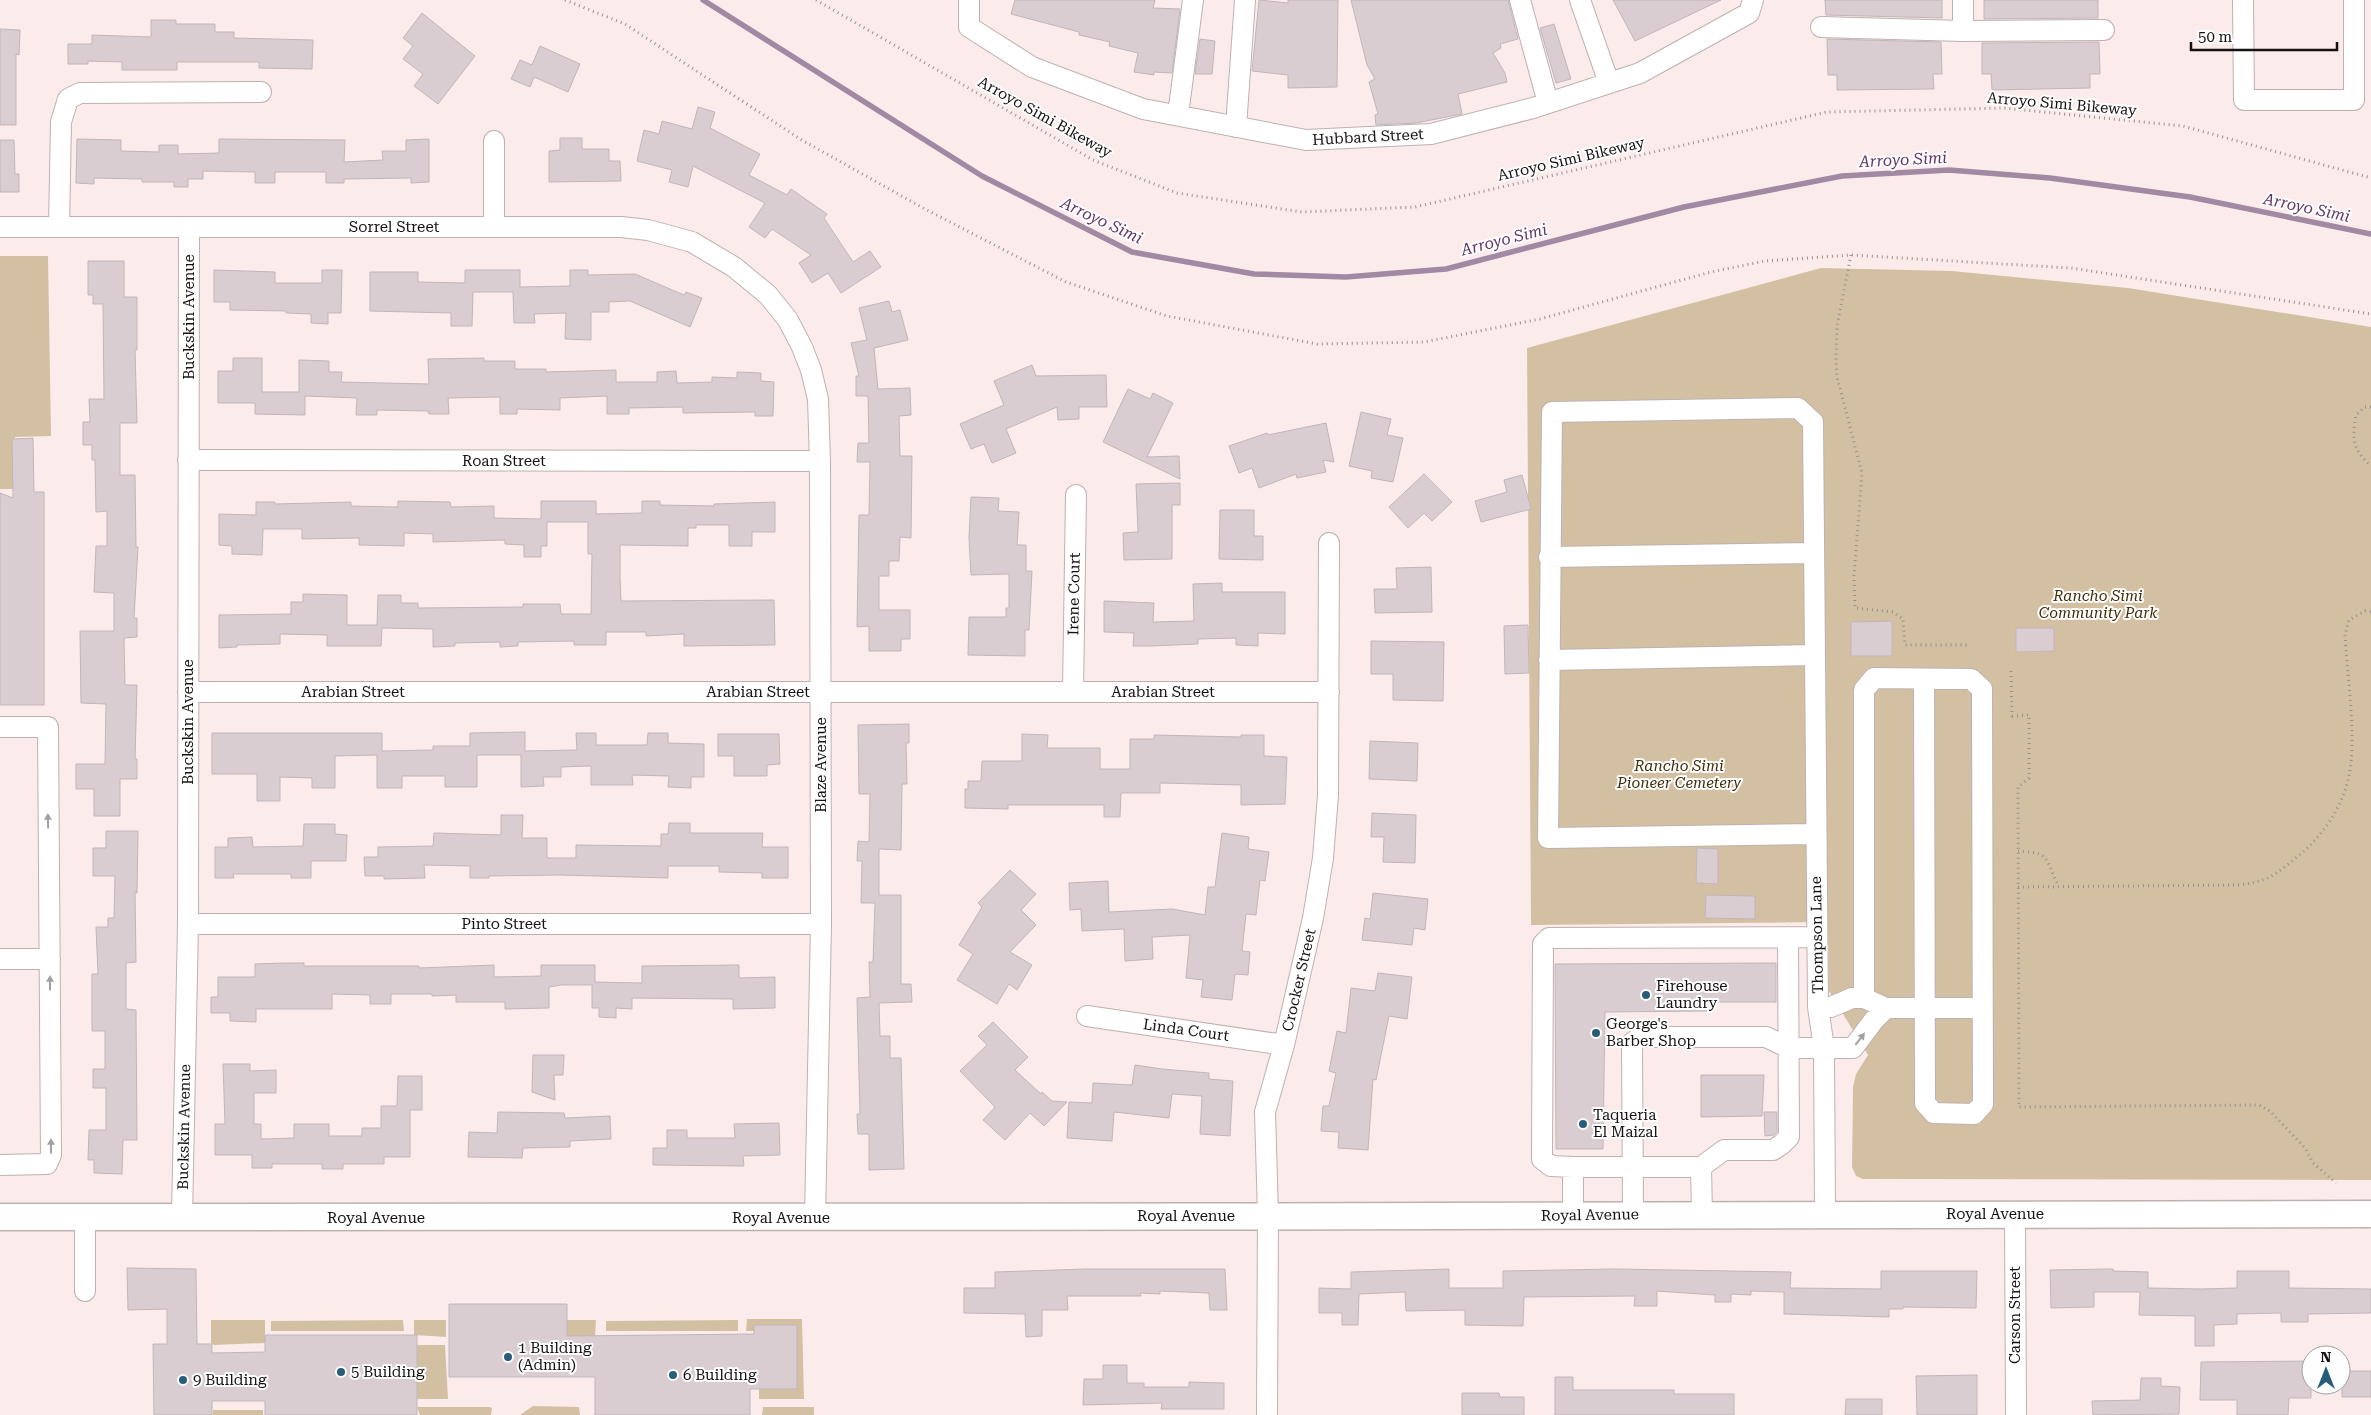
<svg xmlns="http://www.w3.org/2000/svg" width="2371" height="1415" font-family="'Roboto Serif',serif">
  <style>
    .green { fill: #d3c0a2 }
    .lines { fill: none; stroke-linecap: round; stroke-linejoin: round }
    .stream { stroke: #a188a3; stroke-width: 5.5 }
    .building { fill: #dacdd2; stroke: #c2b5ba }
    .minor-casing { stroke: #bfb1b0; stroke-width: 22 }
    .major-casing { stroke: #bfb1b0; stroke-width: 29 }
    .path { stroke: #9a8f8f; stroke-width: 3; stroke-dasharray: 1 4; stroke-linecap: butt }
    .minor { stroke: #fff; stroke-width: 20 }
    .major { stroke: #fff; stroke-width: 26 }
    .oneway { fill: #a2a0a0 }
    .poi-dot { fill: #275d78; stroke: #fefefe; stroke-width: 2 }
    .labels { text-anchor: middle; stroke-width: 4; stroke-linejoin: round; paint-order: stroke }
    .street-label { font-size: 15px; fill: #171212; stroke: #fefefe }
    .park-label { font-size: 15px; font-style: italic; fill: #402e0a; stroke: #fefefe }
    .poi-label { font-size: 15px; fill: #171212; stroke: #fefefe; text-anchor: start }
    .water-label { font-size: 16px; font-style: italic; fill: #613768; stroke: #fefefe }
  </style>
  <rect width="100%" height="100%" fill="#fbeceb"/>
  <!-- green -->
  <path class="green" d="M0,256H48L51,436L15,437L14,489H0Z
    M1821,268L1952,271L2128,288L2371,327V1180L1863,1179L1856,1176L1852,1167L1853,1087L1856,1074L1868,1055L1829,991L1828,922L1531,925L1527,348Z
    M747,1319H802L804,1399H759V1389H797V1368H758L797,1346V1325H754V1331H746Z
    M211,1320H265V1343L214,1345L211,1343Z
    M403,1320L404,1331H271V1321Z
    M414,1320H446V1337L414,1335Z
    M567,1320H596L595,1338L567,1337Z
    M738,1320V1331H606V1321Z
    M417,1345H445L448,1399H417Z
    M533,1406L579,1407L580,1415H520Z
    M417,1407H490L492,1408L491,1415H420Z
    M763,1407H814V1415H762Z
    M213,1410H263V1415H213Z"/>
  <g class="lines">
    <!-- stream -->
    <path class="stream" d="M703,0L982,176L1132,252L1254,274L1346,277L1446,269L1684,207L1842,176L1949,170L2050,178L2190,197L2371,234"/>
  </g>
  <!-- building -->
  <path class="building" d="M1015,0H1155L1153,8L1180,9L1172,73L1154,72V75L1134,72L1138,53L1109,46L1110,42L1079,35V32L1011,14Z
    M1259,0L1288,3V0H1338L1337,87L1288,88V75L1252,71Z
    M1351,0H1508L1518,39L1500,44L1501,48L1493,53L1505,73L1507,82L1458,94L1462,114L1416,123L1376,125L1375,115L1378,114L1369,82L1375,79L1367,65Z
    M1613,0H1721L1635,41Z
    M1825,0H1942V18L1826,15Z
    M1984,0H2098V18L1984,19Z
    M422,13L475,56L438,104L414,86L423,74L403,59L413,46L403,38Z
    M151,20H176V24H215V32H234V38L313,40L312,69L259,68V62H177V70H122V62L88,61V64H68V44H92V35L151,37Z
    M1554,24L1571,79L1556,83L1540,28Z
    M0,29L20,30L19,55L16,54V125H0Z
    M1200,39L1215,41L1212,74H1195Z
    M1827,39L1941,42L1942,74H1933L1934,89L1837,90V75H1828Z
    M2099,42L2100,74H2090V88L1992,90L1991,74H1982V43Z
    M540,46L580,64L568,92L534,77L530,87L511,79L520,60L532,65Z
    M698,107L715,112L710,128L760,154L749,175L787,195L791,189L827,214L824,218L853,262L870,251L881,267L841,293L828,273L812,283L799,263L811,255L772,229L765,238L749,227L765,203L693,166L688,187L669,182L672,170L637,161L644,130L659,134L662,121L692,129Z
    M560,138H582V149H609V161H620L621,181L549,182V151L560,150Z
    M77,139L121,140V151L159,152V145H178V154L219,153V139L345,140L344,162L383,160L382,151H406V140L429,139V182L411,183V178L344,179V183H326V172H275V183H255V172L203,171V179H188V187H174V182H142V179L94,178V184L76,183Z
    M0,140H14L15,174H19V192H0Z
    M88,261H124V297H137V350H135L137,423H120V475H135L136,547H138L134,618H137V637L124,638L125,685H137L135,759H137V779H120V816H94V789H76V764H105L106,704L81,703L80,631H114V593L94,592L96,546H107V511L96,512L95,460H92V445H83V422H90L89,399H104L103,304H93V295H88Z
    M214,270L275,272V283H322V270H342L341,313H328V324L311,323V314L286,313V311L230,310V302H214Z
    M465,270H520V287L570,286V270H588V275L635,274L684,295L686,292L702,298L690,327L630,301L609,302V312H591V340L565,339L566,313L534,314L535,323H514L513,292H473L472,326H451V313L370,311V272H418V282L465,283Z
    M889,301L892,312L900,310L908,340L874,348L878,389L910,388L911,415L899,416L900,456H912L911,538L900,537L899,561H889V576H879V610H910V639H901V651H869V626L857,627L859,515H869L870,462H857L858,443H869L868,396H856V376H859L851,343L867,340L859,308Z
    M233,358H262V392H299V360L329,361V372H342L341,382L429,384L428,359L484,358V361H515V369H546V372L616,370V382H657V372L676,371L677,383L712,382V377L737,378V372L761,373V381L774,382L773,416H755V412L683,413V407L629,408V414H607V396L560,398V410L517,409V414H500V397L448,398L449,414H429L428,411L377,410V415H356L357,398L305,396V415L255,414V403H218V371H233Z
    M1032,365L1036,376L1106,375L1107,407H1079V419L1058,420L1057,407L1006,429L1016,453L992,463L984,444L971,449L960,424L1004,405L994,381Z
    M1128,389L1150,399L1153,393L1173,403L1147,457L1179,456L1180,479L1103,442Z
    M1361,412L1391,419L1387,435L1403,438L1393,482L1371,478L1372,471L1349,466Z
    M1326,423L1334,462L1323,460L1326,472L1297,478L1296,474L1259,488L1252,468L1239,473L1229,446L1267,433L1268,435Z
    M33,438L34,492H44V705H0V493L13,498L12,439Z
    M1424,474L1452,502L1432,521L1424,513L1408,528L1389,507Z
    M1522,475L1531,509L1481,522L1475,501L1507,492L1504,480Z
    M1180,483V505H1172V559L1124,560L1123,533L1138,532L1136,484Z
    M971,497L999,498L998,511L1019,512L1017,545H1026V571H1032L1029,630H1025V656L968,655L969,617H1006V608H1009V574L971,575L969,538Z
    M398,501L450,502L451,507L494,506V518L541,519V501H596V514L642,513V501H660V505L714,506V504L775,502V532H752V546H729V525H696V528H688V546L620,545V577L621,601L774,600L775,645L684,646V634L646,636V632H606V645H574V641L518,642V646L500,647V642L455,643V646L433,647V629L382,628L381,646H327V635L280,634V644L237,645V647L219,648V615L291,614V602H303V594L347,595V625H377L378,595H401V603H418V608L523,607V604H560L561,614H591L592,554H588V522H547V546H541V557H524V545L505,544V540L433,542V534L404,533V546L359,545V538L302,539V529H263L262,555L232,554V546L219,545V514L256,515V502H275V504L351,502V506L398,507Z
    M1220,510H1254V536H1263V560L1219,559Z
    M1431,567L1432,612L1375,613L1374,589H1397L1396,568Z
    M1222,583V592H1285V634L1258,633V646L1236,645V638L1198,639V644L1152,646H1133L1134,633L1104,632V601L1154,603L1153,622L1194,621L1193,584Z
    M1892,621V656H1851V622Z
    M1528,625L1529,673L1505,674L1504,626Z
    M2016,628H2054V651L2016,652Z
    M1371,641L1444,642L1443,701L1393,700V674H1371Z
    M909,724V743H906L907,784H902L901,850L879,849V895H901V984H911L912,1002L879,1003L880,1036H890V1058H901L904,1169L869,1170V1134H858L857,1114H860L857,998L870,997L869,962H873L875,903H861L862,861H857L858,841L869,842L870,794H859L858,725Z
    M525,732V751L577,750L576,733H596V745H647L648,733H668V743L704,744V777H691V788L668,787L669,776L632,775L633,785H591V766L561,767V777H543L544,786L521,787V755H477V787H445V776H402V788H377V755L335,756V788H312V778L280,777V801H257V774H212V733H382V751L433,750V746H470V733Z
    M718,734H779L780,764L767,765V776H734V756H718Z
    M1022,734L1048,735L1047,748H1100V769H1130V739H1154V735L1241,737V735H1264V756L1287,757L1285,804L1241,805V785L1160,783V793H1121L1120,817H1104V805H1008V809L965,808V789H968V781H981L982,761H1022Z
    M1370,741L1418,743L1417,781L1369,779Z
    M1372,813L1416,815L1415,863L1383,862L1384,837H1371Z
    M501,815H523L522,838H547V858H576V845L661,846V834H668L669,823H690V833H763L762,847H788V878H762V873L719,872V866H668V878L560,875L489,876V878H470V866L424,865L425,878L384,879V876H365L364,857H378V847L433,846L434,833L501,835Z
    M304,824H335V834L347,835L346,861H311V878H291V874H233L234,878H215V847H228V838L252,837L253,847L303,846Z
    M106,831H138L137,893L135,892L136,962L126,963V1009L136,1010L137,1140H123L122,1174L94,1173V1160H88L89,1130H106V1088H93V1069H105V1031H92V974H98L96,927H108V918H114L115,876H93V848H106Z
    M1222,833L1249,837L1248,849L1269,852L1265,881L1260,880L1256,915L1246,914L1242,951L1250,952L1248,975L1235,974L1232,1000L1201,997L1203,980L1186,978L1190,935L1152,937L1153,959L1125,961L1124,929L1082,931L1081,909L1070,910L1069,883L1108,881L1109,912L1172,909L1205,915L1208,887H1215Z
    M1697,848L1718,849V884L1696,883Z
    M1010,870L1036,894L1021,910L1036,925L1010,952L1032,965L1017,990L1009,984L997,1004L957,980L973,954L959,945L982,907L978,903Z
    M1373,893L1428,899L1425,930L1414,928L1412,945L1362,940L1365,918L1370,919Z
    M1706,895L1755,896V919L1705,918Z
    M286,963H304V966H419V968L494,965V977L541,976V965H595V982L642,983V966L739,965V978L775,977V1008L733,1009V999L632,998V1009L616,1008V1018L599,1017V1008H592V985H561L549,987V1008L505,1009V1002H456V995L432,996V994H391V1004H370V995L332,994V1009H256V1022L230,1021V1013H211V997H218V977H255V964Z
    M1776,963V1002H1707V1011L1605,1012L1603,1149H1556L1555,964Z
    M1378,973L1412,977L1407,1019L1389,1016L1376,1080L1373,1079L1368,1150L1338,1148L1339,1132L1321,1131L1323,1106H1329L1336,1073L1329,1071L1337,1031L1346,1033L1351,988L1375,991Z
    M993,1022L1028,1057L1015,1070L1041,1094L1042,1092L1052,1101L1067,1102L1044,1126L1030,1113L1005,1140L983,1120L995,1107L960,1071L987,1045L978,1036Z
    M533,1055H564L563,1075H554L555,1100L532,1092Z
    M223,1064H250V1071L276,1070V1093H254V1124H261V1139L294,1138V1124H329V1136H362V1128H381V1106H397L398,1076H422V1110H410V1157H384V1164H343V1169H322V1164H272V1168H252V1155H215V1124H225Z
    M1135,1065L1162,1069L1209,1073V1079L1233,1081L1230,1136L1200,1134L1202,1096L1172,1094L1169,1118L1114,1112L1112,1141L1067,1138L1069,1102L1092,1103L1093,1083L1132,1085Z
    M1701,1075H1764L1762,1116L1701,1117Z
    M498,1112L564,1113L565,1118L610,1116L611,1139L570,1141V1147L523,1148L522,1158L468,1157L469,1132L497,1133Z
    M1764,1112H1777V1132L1774,1135L1765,1136Z
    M779,1123L780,1155L743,1156L744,1166L653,1165V1148H667V1130H687V1138H735L734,1124Z
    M127,1268L196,1269L197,1344H212V1353L265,1352V1335H417V1415H265V1401H212V1415H154L153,1344H167V1309L128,1310Z
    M1086,1269H1225L1227,1310H1210L1209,1293L1160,1291V1294L1140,1293L1141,1296H1067L1068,1310H1042V1336L1026,1337L1025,1314L964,1313V1288H995V1272Z
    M1449,1269V1288H1503V1271L1615,1269L1791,1272L1790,1288L1881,1289V1271H1977L1976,1308L1903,1307V1309H1889V1317L1784,1314V1292L1751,1291V1295L1731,1294V1302H1715V1295L1657,1291V1306H1634L1635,1296L1524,1297L1523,1326L1465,1325V1310L1406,1311L1405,1292L1359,1294L1358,1325H1342V1313H1319V1288L1351,1289V1272Z
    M2113,1269V1271L2148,1272V1288L2201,1289L2237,1288V1271H2289V1288L2371,1289V1313L2308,1314V1322H2281V1313L2237,1314V1324L2214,1325V1346H2195V1316L2139,1315L2140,1292H2094V1307L2051,1308L2050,1270Z
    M449,1304H567V1336L754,1334V1325H797V1389H750V1415H595V1377H449Z
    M2311,1361V1398H2289L2288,1415H2237V1400H2200L2201,1362Z
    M1103,1365H1127V1383H1144V1387H1189V1382L1224,1383V1409H1161L1162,1403L1083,1405L1084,1379H1103Z
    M2342,1371H2371V1397H2342Z
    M1977,1375V1415H1917L1916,1376Z
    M1555,1377H1573V1390H1674V1394H1734V1415H1555Z
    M2141,1378H2161V1386L2180,1387L2179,1414L2093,1415L2092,1401L2140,1400Z
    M1462,1393H1499L1500,1397H1524V1415H1462Z
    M1846,1399H1882V1415H1845Z"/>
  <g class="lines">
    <defs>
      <path id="minor" d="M969,0V27L1032,67L1143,109L1306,140L1431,134L1533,108L1640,73L1749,13L1753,0
        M1520,0L1548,103
        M1580,0L1609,83
        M1963,0V31
        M2243,0L2244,100H2354V0
        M1821,27L1963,31L2104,30
        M1178,115L1193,0
        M1236,127L1245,0
        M0,227H621L648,230L692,242L734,267L768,295L788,320L802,347L811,370L818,399L820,461L821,924L815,1218
        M59,227L61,122L68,99L80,93L261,92
        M494,227V141
        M188,460L820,461
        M1549,557L1814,553
        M1549,660L1815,655
        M188,692H1329
        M1073,692L1076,495
        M0,727H48L51,1155L47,1164L0,1165
        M1816,834L1548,838L1552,412L1798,408L1813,422L1818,1007L1824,1048L1825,1213
        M188,924H821
        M0,959H50
        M1864,998V690L1874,678L1971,679L1982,689L1983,1104L1974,1114L1934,1113L1925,1103L1924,679
        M1818,1007H1831L1852,998H1864L1886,1008H1982
        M1087,1016L1284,1045
        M1573,1167H1701L1724,1150H1773L1782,1144L1789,1137L1788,937
        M1701,1167L1702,1214
        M1633,1214L1632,1043L1640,1037H1766L1789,1048H1853L1874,1020L1886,1008
        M2015,1214L2016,1415
        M1573,1215V1167L1551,1166L1542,1159L1543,944L1549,938L1817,937
        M85,1217V1291
        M182,1217L188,924L189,227
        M1267,1415L1268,1215L1265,1112L1284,1045L1313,918L1323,858L1328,795L1329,543"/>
      <path id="major" d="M0,1217C790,1220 1581,1214 2371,1214"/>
    </defs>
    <!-- minor casing -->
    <use href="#minor" class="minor-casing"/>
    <!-- major casing -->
    <use href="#major" class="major-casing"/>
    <!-- path -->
    <path class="path" d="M565,0L625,24L800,139L923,208L1066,282L1167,316L1317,344L1424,342L1540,319L1711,272L1765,261L1851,255L2071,268L2371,314
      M816,0L1093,160L1177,193L1302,212L1415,207L1827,112L2004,108L2183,126L2371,178
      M1851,255L1837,326L1836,359L1837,377L1862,473L1854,576L1855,608L1893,612L1903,619L1905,645H1969
      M2371,407H2365L2356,415C2352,439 2352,449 2371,466
      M2011,671L2012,716L2029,715V778L2018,787L2019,1107L2259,1105L2270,1111L2305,1148L2313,1163L2336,1183
      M2018,851C2025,852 2034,852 2039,854C2051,858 2051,877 2059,885
      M2018,887L2237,885C2267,882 2274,876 2297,857C2322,837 2343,807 2349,775C2357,737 2347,675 2345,635L2349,620L2365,611L2371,612"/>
    <!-- minor -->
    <use href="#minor" class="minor"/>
    <!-- major -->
    <use href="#major" class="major"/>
  </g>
  <!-- one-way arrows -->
  <defs><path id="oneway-solid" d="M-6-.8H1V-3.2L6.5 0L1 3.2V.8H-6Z" transform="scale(1.25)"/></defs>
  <g class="oneway">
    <use href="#oneway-solid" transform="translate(48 821) rotate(-91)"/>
    <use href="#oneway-solid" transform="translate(50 983) rotate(-90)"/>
    <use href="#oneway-solid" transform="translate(1860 1039) rotate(-52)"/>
    <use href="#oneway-solid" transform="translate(51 1146) rotate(-90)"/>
  </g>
  <!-- markers -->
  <g class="poi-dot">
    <circle cx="1646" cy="995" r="5"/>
    <circle cx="1596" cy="1033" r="5"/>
    <circle cx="1583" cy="1124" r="5"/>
    <circle cx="508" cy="1357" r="5"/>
    <circle cx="341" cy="1372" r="5"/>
    <circle cx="673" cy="1375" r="5"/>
    <circle cx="183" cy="1380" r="5"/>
  </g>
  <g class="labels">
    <!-- street labels -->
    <g class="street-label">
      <text transform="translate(2062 104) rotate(5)" y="5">Arroyo Simi Bikeway</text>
      <text transform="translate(1045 117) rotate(29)" y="5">Arroyo Simi Bikeway</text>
      <text transform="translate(1368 137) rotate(-3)" y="5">Hubbard Street</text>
      <text transform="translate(1571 159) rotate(-13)" y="5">Arroyo Simi Bikeway</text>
      <text x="394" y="232">Sorrel Street</text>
      <text transform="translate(189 317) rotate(-90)" y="5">Buckskin Avenue</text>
      <text x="504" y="466">Roan Street</text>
      <text transform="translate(1074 594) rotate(-89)" y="5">Irene Court</text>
      <text x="353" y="697">Arabian Street</text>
      <text x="758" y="697">Arabian Street</text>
      <text x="1163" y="697">Arabian Street</text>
      <text transform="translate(188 722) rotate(-90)" y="5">Buckskin Avenue</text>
      <text transform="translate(821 765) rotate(-90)" y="5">Blaze Avenue</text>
      <text x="504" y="929">Pinto Street</text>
      <text transform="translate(1817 935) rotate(-91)" y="5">Thompson Lane</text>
      <text transform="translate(1299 980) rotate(-77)" y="5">Crocker Street</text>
      <text transform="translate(1186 1030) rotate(8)" y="5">Linda Court</text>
      <text transform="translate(184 1127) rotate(-89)" y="5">Buckskin Avenue</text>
      <text x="1995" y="1219">Royal Avenue</text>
      <text transform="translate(1590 1215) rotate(-1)" y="5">Royal Avenue</text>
      <text x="1186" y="1221">Royal Avenue</text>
      <text x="376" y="1223">Royal Avenue</text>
      <text x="781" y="1223">Royal Avenue</text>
      <text transform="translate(2015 1315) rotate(-90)" y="5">Carson Street</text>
    </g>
    <!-- park labels -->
    <g class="park-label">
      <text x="2098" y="601">Rancho Simi<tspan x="2098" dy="17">Community Park</tspan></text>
      <text x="1679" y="771">Rancho Simi<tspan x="1679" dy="17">Pioneer Cemetery</tspan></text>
    </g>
    <!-- poi labels -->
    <g class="poi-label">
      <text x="1656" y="991">Firehouse<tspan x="1656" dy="17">Laundry</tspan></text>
      <text x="1606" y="1029">George's<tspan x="1606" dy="17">Barber Shop</tspan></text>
      <text x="1593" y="1120">Taqueria<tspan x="1593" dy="17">El Maizal</tspan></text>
      <text x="518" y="1353">1 Building<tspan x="518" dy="17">(Admin)</tspan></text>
      <text x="351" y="1377">5 Building</text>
      <text x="683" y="1380">6 Building</text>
      <text x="193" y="1385">9 Building</text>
    </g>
    <!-- water labels -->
    <g class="water-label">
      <text transform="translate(1903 159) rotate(-3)" y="6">Arroyo Simi</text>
      <text transform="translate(2307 207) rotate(12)" y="6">Arroyo Simi</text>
      <text transform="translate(1102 220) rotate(25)" y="6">Arroyo Simi</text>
      <text transform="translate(1504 239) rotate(-14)" y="6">Arroyo Simi</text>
    </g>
  </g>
  <!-- north arrow -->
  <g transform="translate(2326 1370)"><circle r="24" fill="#fefefe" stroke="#a2a0a0"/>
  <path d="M0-4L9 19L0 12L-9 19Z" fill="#275d78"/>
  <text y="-8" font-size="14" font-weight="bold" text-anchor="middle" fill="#171212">N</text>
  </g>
  <!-- scale -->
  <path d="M2191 42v8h146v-8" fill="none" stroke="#171212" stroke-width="2.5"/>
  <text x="2198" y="42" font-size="15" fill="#171212" stroke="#fefefe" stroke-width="4" paint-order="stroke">50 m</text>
</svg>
